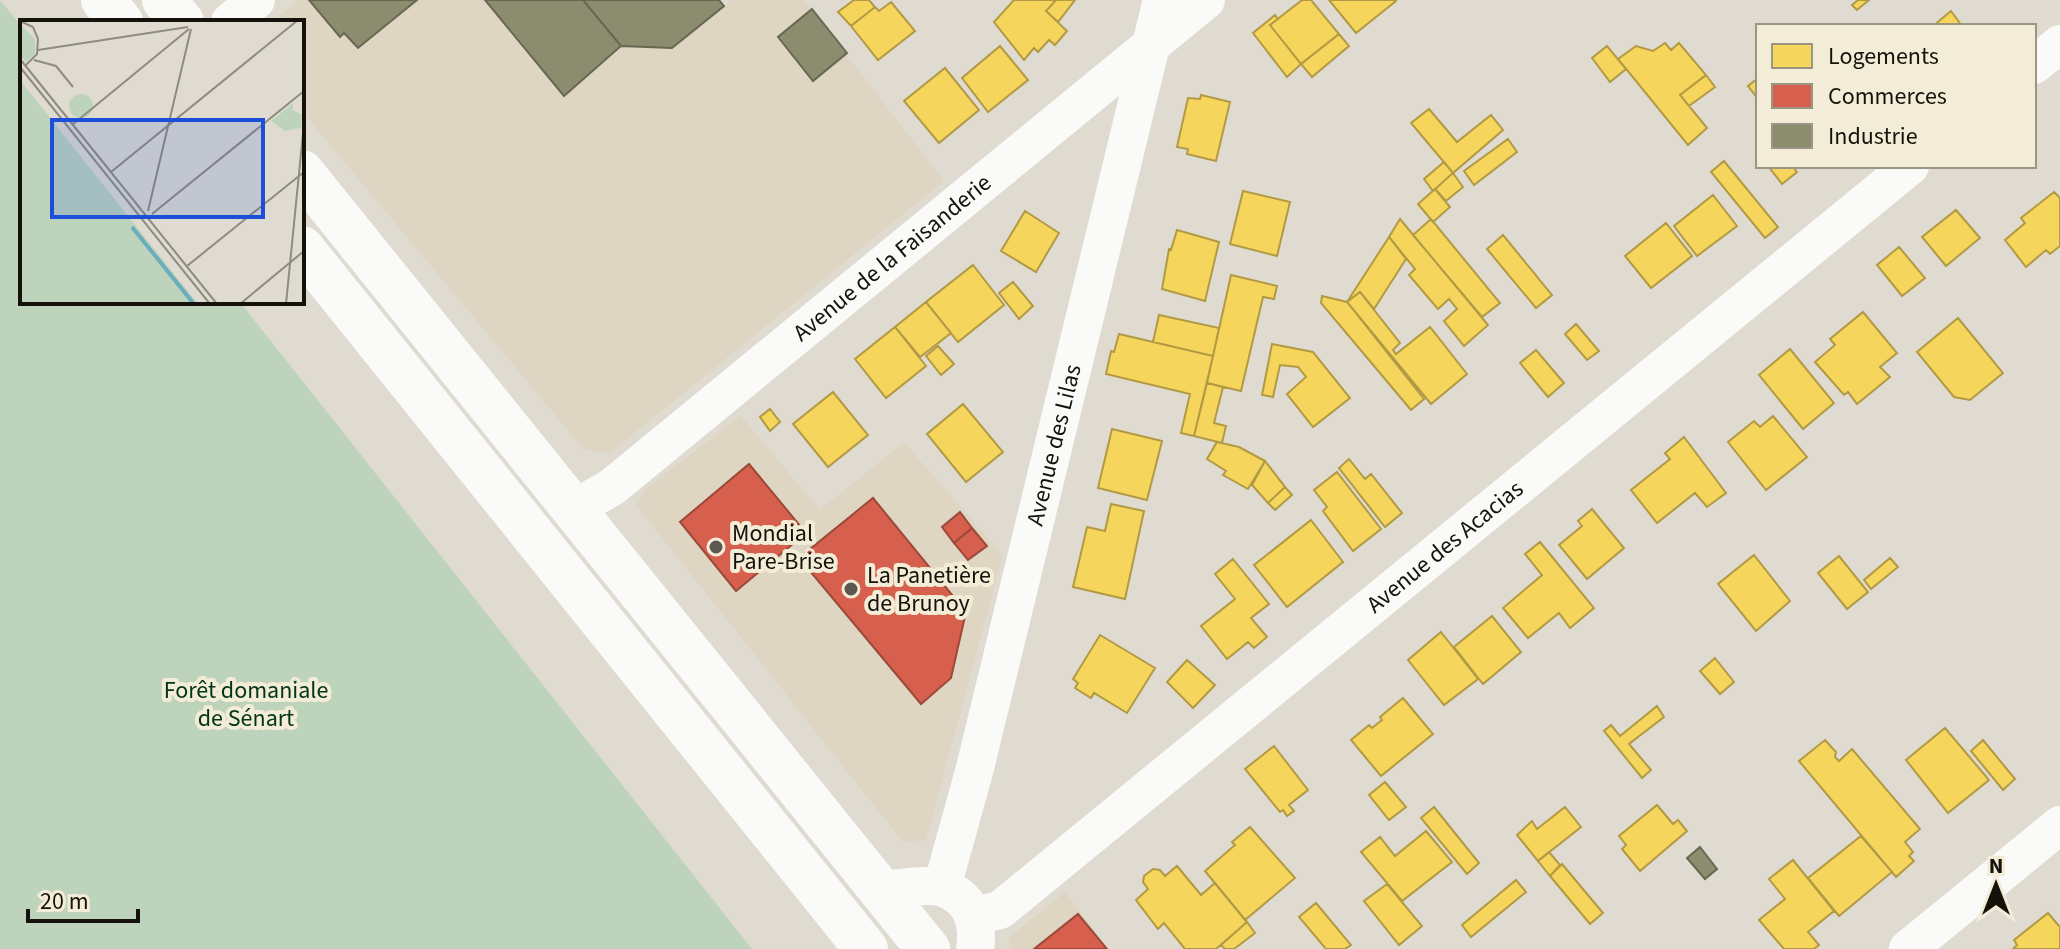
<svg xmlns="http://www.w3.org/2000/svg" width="2060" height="949" font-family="'Source Sans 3',sans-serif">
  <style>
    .built { fill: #ded6c2 }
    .green { fill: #bed3bc }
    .homes { fill: #f6d55c; stroke: #b29a44; stroke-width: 2 }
    .shops { fill: #d6604d; stroke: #9c4939; stroke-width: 2 }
    .industry { fill: #8c8c6e; stroke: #686750; stroke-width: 2 }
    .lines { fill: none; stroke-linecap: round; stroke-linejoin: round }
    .minor { stroke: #fafaf8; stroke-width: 38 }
    .major { stroke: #fafaf8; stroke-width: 44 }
    .poi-dot { fill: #5c5850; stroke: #f3ecd7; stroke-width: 3 }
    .labels { text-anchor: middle; stroke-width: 8; stroke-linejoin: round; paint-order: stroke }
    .street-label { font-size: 24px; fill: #15120b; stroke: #f3ecd7 }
    .poi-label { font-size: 24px; fill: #15120b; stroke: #f3ecd7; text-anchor: start }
    .park-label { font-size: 24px; fill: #003617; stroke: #f3ecd7 }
    .inset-river { fill: none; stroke: #6aadbc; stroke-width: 4 }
    .inset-road { fill: none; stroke: #8f8b81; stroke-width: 2 }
    .view { fill: #1d4ed8; fill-opacity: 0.15; stroke: #1d4ed8; stroke-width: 4 }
    .inset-edge { fill: none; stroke: #15120b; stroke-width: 4 }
  </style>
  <rect width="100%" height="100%" fill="#e0dbd0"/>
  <!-- built -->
  <path class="built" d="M298,0H719L724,6L731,0H804L944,181L610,453L584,450L302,111V22H273Z
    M741,416L820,510L904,442L1003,555L926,840L903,842L636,505L648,487Z
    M1065,892L1108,949H1009L1010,937Z"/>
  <!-- green -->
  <path class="green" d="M0,0L22,27V302H240L752,949H0Z"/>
  <!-- homes -->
  <path class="homes" d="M854,0H869L875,7L851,26L838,12Z
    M1014,0H1056L1046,11L1067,31L1055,45L1049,40L1038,52L1034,48L1024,60L994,22Z
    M1056,0H1075L1058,22L1046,11Z
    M1302,0H1311L1339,34L1301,64L1270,25Z
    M1329,0H1396V1L1356,33Z
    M1858,0H1869L1857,10L1852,5Z
    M891,2L915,31L878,60L851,26L875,7L879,11Z
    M1951,11L1962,26H1933Z
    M1275,15L1278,19L1270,25L1301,64L1287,77L1253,33Z
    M1339,34L1349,46L1312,77L1301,64Z
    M1665,43L1671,50L1679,43L1706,75L1680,95L1707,128L1688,145L1618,59L1636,46L1653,51Z
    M1000,46L1028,80L988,112L962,78Z
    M1607,46L1626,69L1610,82L1592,58Z
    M945,68L979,110L939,143L904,101Z
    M1706,75L1715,87L1689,106L1680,95Z
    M1758,78V99L1748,86Z
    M1201,95L1230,102L1216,161L1187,154L1188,149L1177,147L1188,98L1200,99Z
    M1429,109L1457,142L1491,115L1503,130L1453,173L1411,123Z
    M1508,139L1517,152L1474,185L1464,171Z
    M1724,161L1778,227L1765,238L1711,172Z
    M1444,162L1453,173L1433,191L1424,179Z
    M1768,166H1792L1797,172L1782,184Z
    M1453,173L1463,187L1446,201L1435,189Z
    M1435,189L1450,207L1433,222L1418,204Z
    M1243,191L1290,202L1277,256L1230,244Z
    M2054,192L2060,198V246L2050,254L2046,250L2026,267L2005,240L2025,223L2021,218Z
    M1713,195L1737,226L1697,256L1674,226Z
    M1956,210L1980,238L1946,266L1922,237Z
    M1025,211L1059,233L1036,272L1001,251Z
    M1400,219L1488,325L1464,346L1444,321L1457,309L1449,299L1438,309L1409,275L1415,269L1389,237Z
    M1431,219L1500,303L1482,317L1413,235Z
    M1666,223L1692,256L1651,288L1625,256Z
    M1177,230L1219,242L1205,301L1162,289L1169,249L1171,250Z
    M1503,235L1552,295L1536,308L1487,249Z
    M1389,237L1406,259L1374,309L1360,292L1347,302Z
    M1899,247L1925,278L1902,296L1877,265Z
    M973,265L1004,305L958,342L926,302Z
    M1231,275L1277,286L1274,299L1263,297L1241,391L1207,383Z
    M1013,282L1033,306L1019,319L999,293Z
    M1360,292L1400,343L1393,350L1396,354L1430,327L1467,374L1431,404L1347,302Z
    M1322,296L1347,302L1424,399L1411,410L1321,303Z
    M926,302L951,333L920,357L895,327Z
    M1863,312L1897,353L1880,367L1890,377L1857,404L1848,392L1844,395L1815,362L1835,345L1830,339Z
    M1159,315L1219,328L1213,356L1153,342Z
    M1958,318L2003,373L1970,400L1954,397L1917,352Z
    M1576,324L1599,351L1587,360L1565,334Z
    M895,327L926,366L886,398L855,359Z
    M1119,334L1213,356L1194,436L1181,433L1190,394L1106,374L1111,351L1114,352Z
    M1272,344L1313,352L1350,398L1313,427L1287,394L1306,377L1298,367L1280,365L1273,397L1262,395Z
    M938,346L954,364L941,375L926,356Z
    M1790,349L1834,403L1803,429L1759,375Z
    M1536,350L1564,383L1548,397L1520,363Z
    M1207,383L1223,387L1214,423L1226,426L1222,443L1194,436Z
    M833,392L868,435L828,467L793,424Z
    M963,404L1003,452L966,482L927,434Z
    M770,409L780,422L770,431L760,417Z
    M1773,416L1807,457L1766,490L1728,442L1754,421L1760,427Z
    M1112,429L1162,441L1147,500L1098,488Z
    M1684,437L1726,493L1707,507L1695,493L1657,523L1631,490L1670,459L1665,453Z
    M1217,442L1239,447L1265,461L1248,489L1223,475L1226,471L1207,459Z
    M1349,459L1365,479L1371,474L1402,513L1385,527L1339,468Z
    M1265,461L1285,487L1268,503L1252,485Z
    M1337,472L1381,529L1353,551L1323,511L1327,507L1314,490Z
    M1285,487L1292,495L1275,510L1268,503Z
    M1111,504L1144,511L1125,599L1073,587L1087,527L1105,531Z
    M1592,509L1624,548L1587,579L1559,545L1582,526L1578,521Z
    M1311,520L1343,562L1287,607L1254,565Z
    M1540,542L1594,608L1570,628L1559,613L1528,638L1503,608L1542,575L1525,554Z
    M1754,555L1790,601L1756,631L1718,584Z
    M1839,556L1868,592L1847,609L1818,573Z
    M1890,558L1898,567L1871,589L1864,580Z
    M1233,559L1269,604L1251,618L1267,637L1254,648L1248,642L1227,659L1201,626L1235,599L1215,574Z
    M1492,616L1521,652L1483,684L1454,647Z
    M1441,632L1478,679L1444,705L1408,660Z
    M1100,635L1155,668L1127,713L1094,693L1091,698L1075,688L1078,683L1073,679Z
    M1715,658L1734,682L1720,694L1700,671Z
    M1187,660L1215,685L1193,708L1167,682Z
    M1403,698L1433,734L1381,776L1351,740L1369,725L1372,728L1382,720L1380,717Z
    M1657,706L1664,717L1629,744L1651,770L1642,778L1604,731L1611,725L1620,736Z
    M1945,728L1989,780L1948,813L1906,760Z
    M1825,740L1836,752L1835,757L1839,761L1852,749L1920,829L1905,842L1913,852L1909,856L1914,861L1896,877L1799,761Z
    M1983,740L2015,779L2003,790L1971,751Z
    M1274,746L1308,790L1289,805L1294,811L1287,816L1283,810L1280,812L1245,769Z
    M1385,782L1406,807L1389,820L1369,795Z
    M1657,805L1673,824L1678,820L1687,831L1640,871L1622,849L1626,845L1619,836Z
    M1434,807L1479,863L1467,874L1421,818Z
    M1565,807L1581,827L1538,861L1517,835L1532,821L1537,829Z
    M1250,827L1295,878L1245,920L1205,871L1235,845L1232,842Z
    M1426,831L1452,862L1402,901L1361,852L1380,837L1395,856Z
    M1861,836L1892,872L1839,916L1808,878Z
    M1549,852L1560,865L1550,876L1538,861Z
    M1793,860L1834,911L1808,932L1819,945L1814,949H1784L1759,920L1785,899L1769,879Z
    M1562,864L1603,913L1590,924L1550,876Z
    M1177,866L1201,895L1215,883L1247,922L1216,949H1185L1164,923L1158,929L1136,900L1148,889L1143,882L1144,876L1153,869L1160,870L1165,876Z
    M1516,880L1526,892L1471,937L1462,925Z
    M1387,884L1422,926L1399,945L1364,901Z
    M1316,903L1351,945L1345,949H1326L1299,917Z
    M2048,913L2060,927V949H2013L2017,945L2014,940Z
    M1247,922L1255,933L1234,949H1225L1221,945Z"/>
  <!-- shops -->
  <path class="shops" d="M749,464L806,533L736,591L680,522Z
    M873,498L966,612L951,678L921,704L799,558Z
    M960,512L972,528L954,543L942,527Z
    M972,528L987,546L968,560L954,543Z
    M1078,914L1107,949H1034Z"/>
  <!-- industry -->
  <path class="industry" d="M309,0H417L358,48L344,33L340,37Z
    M485,0H583L621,46L564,96Z
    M583,0H719L724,6L672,48L621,46Z
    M812,9L847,53L813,81L778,37Z
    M1700,847L1717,869L1705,879L1687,858Z"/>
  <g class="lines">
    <!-- minor -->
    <g class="minor">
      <path d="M230,22L256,0"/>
      <path d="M2034,65L2060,44"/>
      <path id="s1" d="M572,510L612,487L1206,0"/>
      <path id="s2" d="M942,887L974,772L1162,0"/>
      <path d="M879,890C896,889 928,883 943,888C971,897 979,923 975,949"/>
      <path id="s3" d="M975,916L1000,910L1910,166"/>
      <path d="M1908,949L2060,825"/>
    </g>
    <!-- major -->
    <path class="major" d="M103,0L121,22
      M164,0L182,22
      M302,172L928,949
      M302,248L866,949"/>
  </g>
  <!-- markers -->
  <g class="poi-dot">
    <circle cx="716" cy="547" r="8"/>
    <circle cx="851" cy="589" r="8"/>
  </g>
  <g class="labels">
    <!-- street labels -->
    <g class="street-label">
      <text dy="8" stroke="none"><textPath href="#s1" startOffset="408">Avenue de la Faisanderie</textPath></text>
      <text dy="8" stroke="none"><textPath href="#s2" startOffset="456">Avenue des Lilas</textPath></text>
      <text dy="8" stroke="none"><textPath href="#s3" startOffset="600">Avenue des Acacias</textPath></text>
    </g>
    <!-- poi labels -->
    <g class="poi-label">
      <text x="732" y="541">Mondial<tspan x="732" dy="28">Pare-Brise</tspan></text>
      <text x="867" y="583">La Panetière<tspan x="867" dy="28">de Brunoy</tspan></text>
    </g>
    <!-- park labels -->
    <g class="park-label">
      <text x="246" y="698">Forêt domaniale<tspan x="246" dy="28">de Sénart</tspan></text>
    </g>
  </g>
  <!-- overview -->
  <g transform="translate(20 20)">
    <rect width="284" height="284" fill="#e0dbd0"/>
    <path d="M0,4L15,19V34L6,42L0,35ZM0,60L178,284H0ZM49 86a12 12 0 1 1 24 0a12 12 0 1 1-24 0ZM273,83V90L282,95L281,108L265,111L251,101Z" fill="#bed3bc"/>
    <path class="inset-river" d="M112,207L174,284"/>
    <path class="inset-road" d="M180,0H205M0,1L13,7L18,19L17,34L5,46M18,30L168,7M0,39L197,284M14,40L36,46L53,67M0,47L190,284M52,105L169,9M91,152L278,0M128,191L171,9M132,194L284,71M167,246L284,152M220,284L284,231M266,284L284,103"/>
    <path class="view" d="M32,100H243V197H32Z"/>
    <rect width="284" height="284" class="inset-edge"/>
  </g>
  <!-- legend -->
  <rect x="1756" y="24" width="280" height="144" fill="#f3ecd7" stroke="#9a9585" stroke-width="2"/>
  <rect x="1772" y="44" width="40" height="24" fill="#f6d55c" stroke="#9a9585" stroke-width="2"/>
  <text x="1828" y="64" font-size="24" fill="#15120b">Logements</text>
  <rect x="1772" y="84" width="40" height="24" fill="#d6604d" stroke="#9a9585" stroke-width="2"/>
  <text x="1828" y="104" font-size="24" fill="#15120b">Commerces</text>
  <rect x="1772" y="124" width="40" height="24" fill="#8c8c6e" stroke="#9a9585" stroke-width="2"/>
  <text x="1828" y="144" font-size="24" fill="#15120b">Industrie</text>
  <!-- north arrow -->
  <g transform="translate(1996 885)" stroke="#f3ecd7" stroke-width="6" paint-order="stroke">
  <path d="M0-6L14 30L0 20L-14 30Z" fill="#15120b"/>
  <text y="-12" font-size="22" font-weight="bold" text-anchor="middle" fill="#15120b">N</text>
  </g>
  <!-- scale -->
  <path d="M28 909v12h110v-12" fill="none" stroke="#15120b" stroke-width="4"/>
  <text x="40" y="909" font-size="24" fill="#15120b" stroke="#f3ecd7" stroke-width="6" paint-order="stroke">20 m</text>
</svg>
